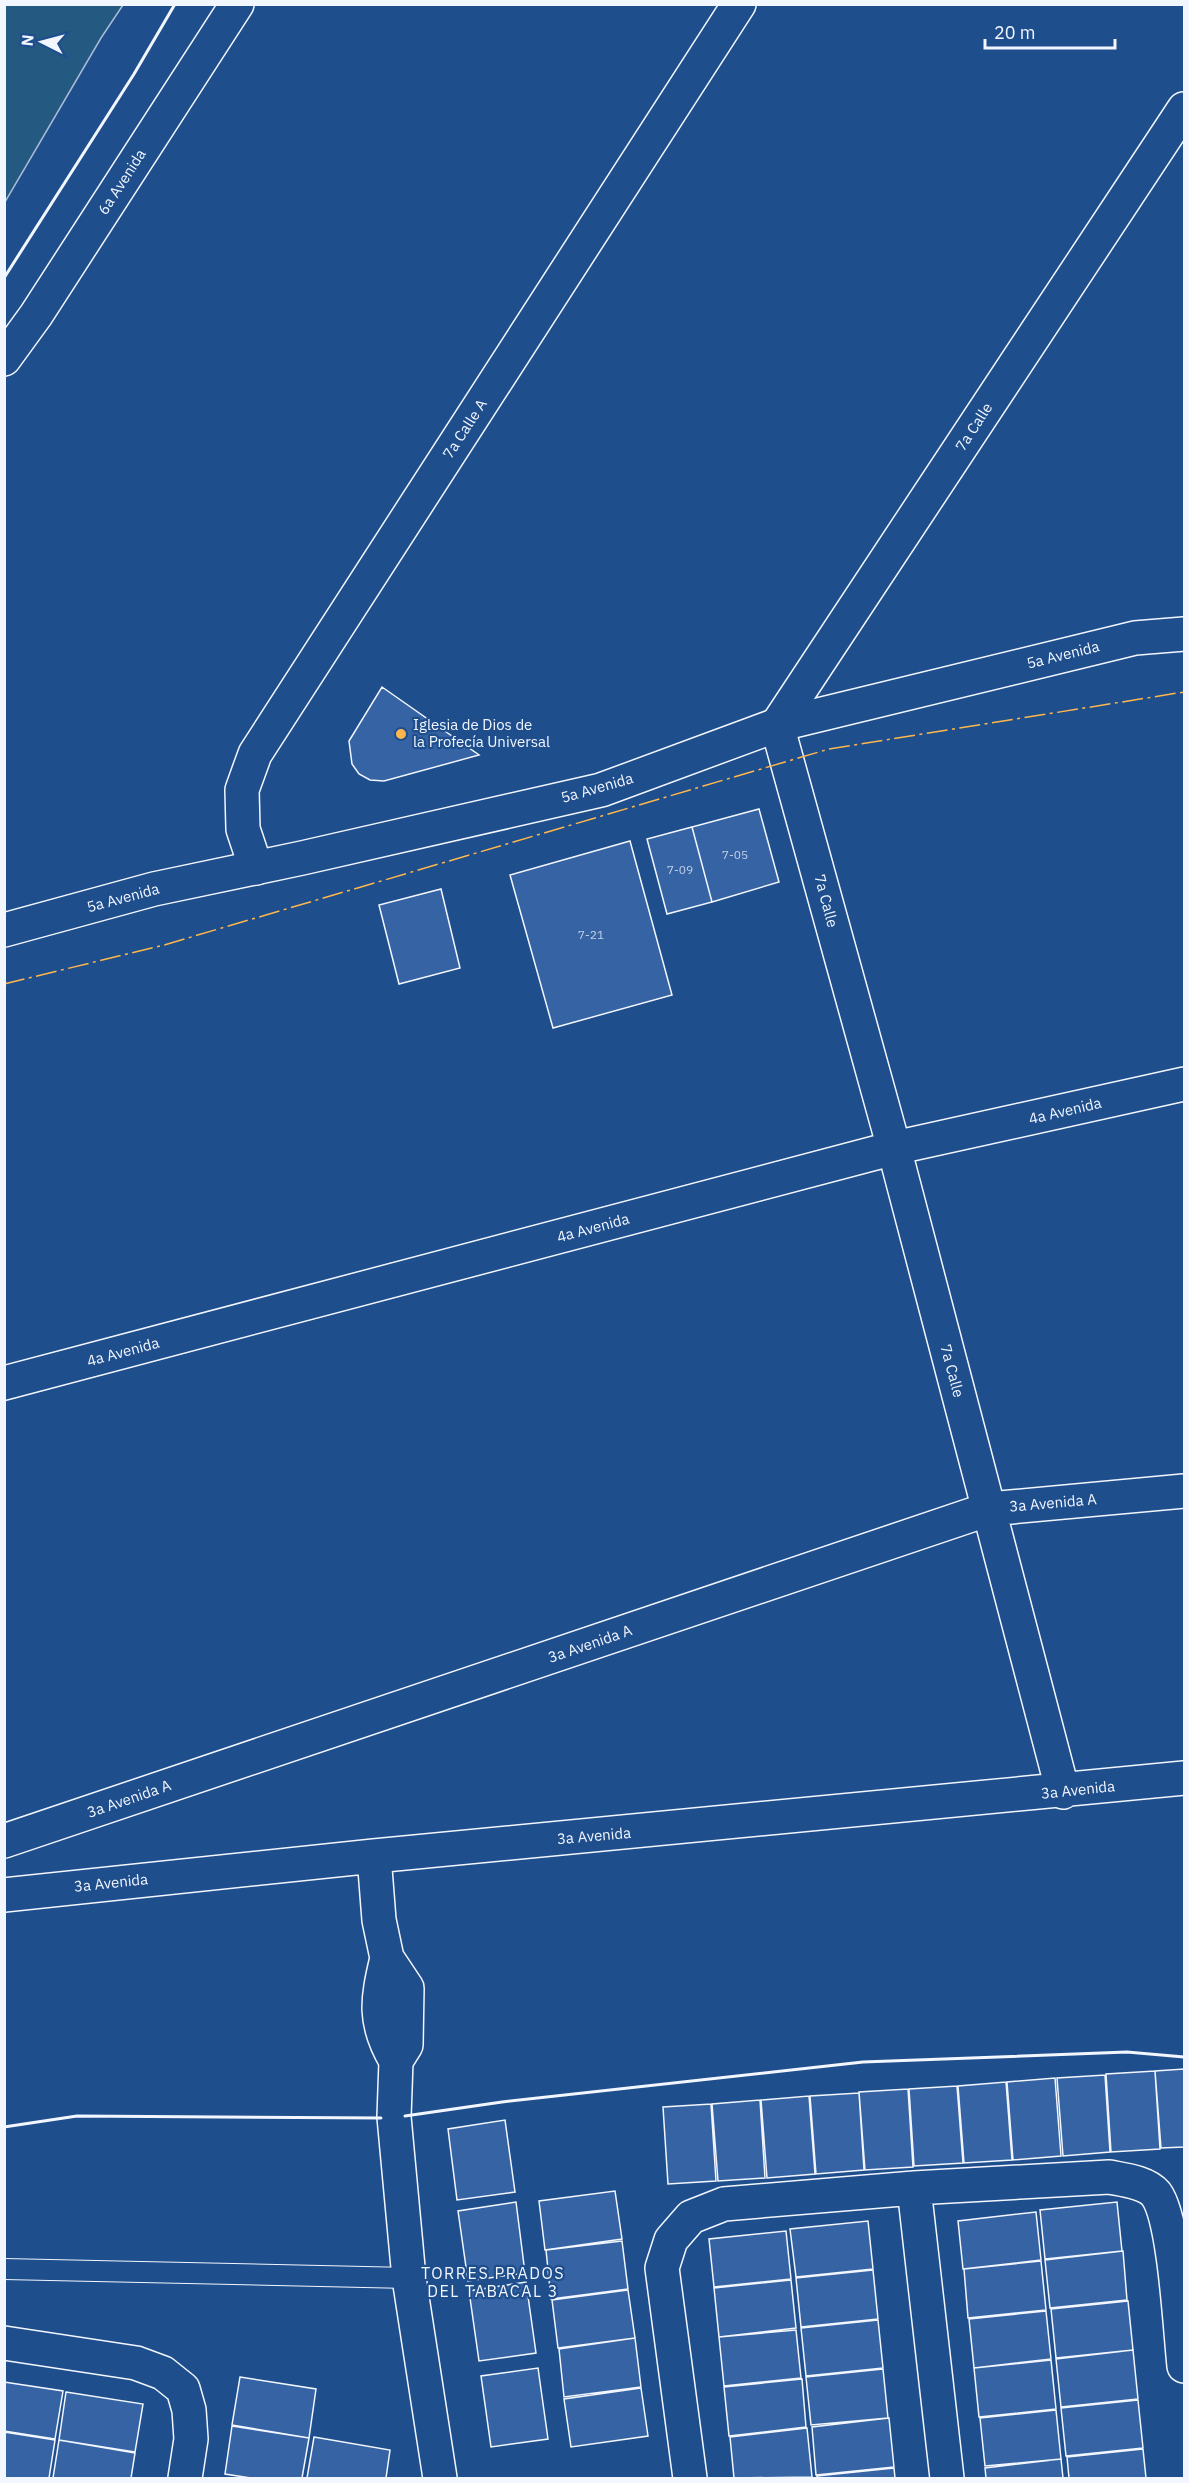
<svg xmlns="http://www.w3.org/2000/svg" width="1189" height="2483" font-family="'IBM Plex Sans',sans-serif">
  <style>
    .green { fill: #245a82; stroke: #a8bbd7; stroke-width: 1.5 }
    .building { fill: #3563a3; stroke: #f2f6ff; stroke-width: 1.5 }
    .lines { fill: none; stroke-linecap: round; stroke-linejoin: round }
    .service-casing { stroke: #f2f6ff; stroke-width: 22 }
    .minor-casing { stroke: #f2f6ff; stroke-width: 36 }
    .tertiary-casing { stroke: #f2f6ff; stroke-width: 36 }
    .secondary-casing { stroke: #f2f6ff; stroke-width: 36 }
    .service { stroke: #1f4e8c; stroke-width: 20 }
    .minor { stroke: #1f4e8c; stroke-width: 33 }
    .tertiary { stroke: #1f4e8c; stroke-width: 33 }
    .secondary { stroke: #1f4e8c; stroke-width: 33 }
    .wall { stroke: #f2f6ff; stroke-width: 3 }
    .power { stroke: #ffb74d; stroke-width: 1.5; stroke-dasharray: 21 4.5 3 4.5; stroke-linecap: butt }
    .poi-dot { fill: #ffb74d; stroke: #1f4e8c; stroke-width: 2 }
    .labels { text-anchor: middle; stroke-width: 4.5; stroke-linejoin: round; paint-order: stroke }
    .number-label { font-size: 12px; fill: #c3d1e8 }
    .street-label { font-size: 15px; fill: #f2f6ff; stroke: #1f4e8c }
    .poi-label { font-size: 15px; fill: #f2f6ff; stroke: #1f4e8c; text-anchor: start }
    .neighbourhood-label { font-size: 16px; letter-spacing: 1.5px; fill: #f2f6ff; stroke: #1f4e8c }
  </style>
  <rect width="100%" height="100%" fill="#1f4e8c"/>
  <!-- green -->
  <path class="green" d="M5,4L123,5L101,38L5,202Z"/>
  <!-- building -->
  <path class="building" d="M382,687L479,755L384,781L370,780L359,774L352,764L349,741Z
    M759,809L779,882L712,902L692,827Z
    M692,827L712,902L667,914L647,839Z
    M630,841L672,995L553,1028L510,875Z
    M441,889L460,968L399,984L379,905Z
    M1184,2069V2147L1161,2148L1155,2071Z
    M1155,2071L1160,2149L1111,2152L1106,2074Z
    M1105,2075L1110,2152L1063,2156L1057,2078Z
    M1055,2078L1061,2156L1013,2160L1007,2082Z
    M1006,2082L1012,2160L964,2163L958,2086Z
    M957,2086L963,2163L914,2166L909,2089Z
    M908,2089L913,2167L865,2170L859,2092Z
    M859,2093L864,2170L816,2174L810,2096Z
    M809,2096L815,2174L767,2178L761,2100Z
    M760,2100L765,2178L718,2181L712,2104Z
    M711,2104L716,2181L668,2184L663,2107Z
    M505,2120L515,2192L457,2200L448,2129Z
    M615,2191L622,2239L545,2250L539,2201Z
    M516,2202L525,2273L468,2281L458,2211Z
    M1117,2202L1122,2251L1045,2259L1040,2210Z
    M1036,2212L1041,2260L963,2269L958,2221Z
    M868,2221L873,2269L796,2277L790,2229Z
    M786,2231L791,2279L714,2287L709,2239Z
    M622,2241L628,2289L551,2299L546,2250Z
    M1123,2251L1127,2300L1050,2308L1045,2260Z
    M1041,2261L1046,2310L968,2318L964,2269Z
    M873,2270L878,2319L801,2327L796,2278Z
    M791,2280L796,2328L719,2337L714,2288Z
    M526,2282L536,2353L479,2361L469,2291Z
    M628,2290L635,2338L558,2348L552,2300Z
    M1128,2301L1133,2350L1056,2358L1051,2309Z
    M1046,2311L1051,2359L974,2368L969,2319Z
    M878,2320L883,2368L806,2376L801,2328Z
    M796,2330L801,2378L724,2386L719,2337Z
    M635,2338L641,2387L564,2397L559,2349Z
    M1133,2350L1138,2399L1061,2407L1056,2359Z
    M1051,2360L1056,2409L979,2417L974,2368Z
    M538,2368L548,2439L491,2447L481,2376Z
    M883,2369L888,2418L811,2425L806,2377Z
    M240,2377L316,2389L309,2438L232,2425Z
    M802,2379L806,2427L729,2436L724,2387Z
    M4,2382L63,2391L55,2439L4,2431Z
    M641,2388L648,2436L571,2447L564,2399Z
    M66,2392L143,2404L135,2452L59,2440Z
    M1138,2400L1143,2448L1066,2456L1061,2408Z
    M1056,2410L1061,2459L985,2466L980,2418Z
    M889,2418L894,2467L816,2475L812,2427Z
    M232,2426L309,2438L302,2478H251L225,2474Z
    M807,2428L812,2477L734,2478L730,2437Z
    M4,2432L55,2440L49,2478H4Z
    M314,2437L390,2450L386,2478H307Z
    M59,2440L135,2453L131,2478H53Z
    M1143,2449L1146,2478H1069L1067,2457Z
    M1061,2459L1063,2478H986L985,2468Z
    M894,2468L895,2478H817V2476Z"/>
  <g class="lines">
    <defs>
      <path id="service" d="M4,2269L409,2278"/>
      <path id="minor" d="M4,359L36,315L237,4
        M777,725L894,1148L1063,1792
        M256,868L243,829L242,790L255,754L739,4
        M4,1383L894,1148L1184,1084
        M4,1841L989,1509L1184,1491
        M374,1856L379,1920L387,1958L407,1988L406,2045L396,2061L394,2117L409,2278L440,2478
        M4,1895L374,1856L1184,1778
        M387,1958C377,2000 373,2022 396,2061
        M914,2188L947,2478
        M4,2343L136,2363L163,2373L183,2389L189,2410L191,2439L185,2478
        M690,2478L662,2268L671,2240L691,2217L724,2204L914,2188L1109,2177C1124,2180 1146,2182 1156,2194C1175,2220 1180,2329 1184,2366"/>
      <path id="tertiary" d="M777,725L1184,109"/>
      <path id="secondary" d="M4,930L154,889L302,858L601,790L777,725L1135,638L1184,634"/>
    </defs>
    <!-- service casing -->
    <use href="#service" class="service-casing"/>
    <!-- minor casing -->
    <use href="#minor" class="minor-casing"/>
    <!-- tertiary casing -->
    <use href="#tertiary" class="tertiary-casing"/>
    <!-- secondary casing -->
    <use href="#secondary" class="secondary-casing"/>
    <!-- service -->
    <use href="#service" class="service"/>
    <!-- minor -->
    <use href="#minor" class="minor"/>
    <!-- tertiary -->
    <use href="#tertiary" class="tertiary"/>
    <!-- secondary -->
    <use href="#secondary" class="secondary"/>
    <!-- wall -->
    <path class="wall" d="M4,278L134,74L175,4
      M405,2116L502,2102L863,2062L1127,2052L1184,2057
      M4,2127L77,2116L381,2118"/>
    <!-- power -->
    <path class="power" d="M4,984L164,945L829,749L1184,692"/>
  </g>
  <!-- markers -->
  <circle class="poi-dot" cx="401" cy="734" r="6"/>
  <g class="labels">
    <!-- number labels -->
    <g class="number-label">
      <text x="735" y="859">7-05</text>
      <text x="680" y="874">7-09</text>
      <text x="591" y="939">7-21</text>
    </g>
    <!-- street labels -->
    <g class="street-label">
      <text transform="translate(122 182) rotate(-57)" y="5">6a Avenida</text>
      <text transform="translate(974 427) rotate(-57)" y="5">7a Calle</text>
      <text transform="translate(465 429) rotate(-57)" y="5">7a Calle A</text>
      <text transform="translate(1063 655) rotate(-14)" y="5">5a Avenida</text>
      <text transform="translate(597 788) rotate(-16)" y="5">5a Avenida</text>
      <text transform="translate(123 898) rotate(-15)" y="5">5a Avenida</text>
      <text transform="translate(826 901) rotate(75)" y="5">7a Calle</text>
      <text transform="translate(1065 1111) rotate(-13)" y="5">4a Avenida</text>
      <text transform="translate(593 1228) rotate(-15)" y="5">4a Avenida</text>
      <text transform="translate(123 1352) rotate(-15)" y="5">4a Avenida</text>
      <text transform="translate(952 1371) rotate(75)" y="5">7a Calle</text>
      <text transform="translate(1053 1503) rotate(-5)" y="5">3a Avenida A</text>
      <text transform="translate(590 1644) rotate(-19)" y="5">3a Avenida A</text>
      <text transform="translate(1078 1790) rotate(-6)" y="5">3a Avenida</text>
      <text transform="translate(129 1799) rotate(-19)" y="5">3a Avenida A</text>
      <text transform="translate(594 1836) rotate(-5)" y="5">3a Avenida</text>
      <text transform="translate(111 1883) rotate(-6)" y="5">3a Avenida</text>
    </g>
    <!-- poi labels -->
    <g class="poi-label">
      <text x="413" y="730">Iglesia de Dios de<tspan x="413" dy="17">la Profecía Universal</tspan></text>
    </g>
    <!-- neighbourhood labels -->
    <g class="neighbourhood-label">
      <text x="493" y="2279">TORRES PRADOS<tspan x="493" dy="18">DEL TABACAL 3</tspan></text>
    </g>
  </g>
  <!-- border -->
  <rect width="1189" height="2483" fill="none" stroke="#f2f6ff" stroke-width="12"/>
  <!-- north arrow -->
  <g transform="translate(42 42) rotate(276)" stroke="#1f4e8c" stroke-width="4.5" paint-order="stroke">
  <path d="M0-4.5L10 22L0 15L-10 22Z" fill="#f2f6ff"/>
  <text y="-9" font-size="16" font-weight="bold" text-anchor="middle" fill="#f2f6ff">N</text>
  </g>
  <!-- scale -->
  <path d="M985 39v9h130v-9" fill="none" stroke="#f2f6ff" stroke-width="3"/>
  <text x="994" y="39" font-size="18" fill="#f2f6ff" stroke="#1f4e8c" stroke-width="4.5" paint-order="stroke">20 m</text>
</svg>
